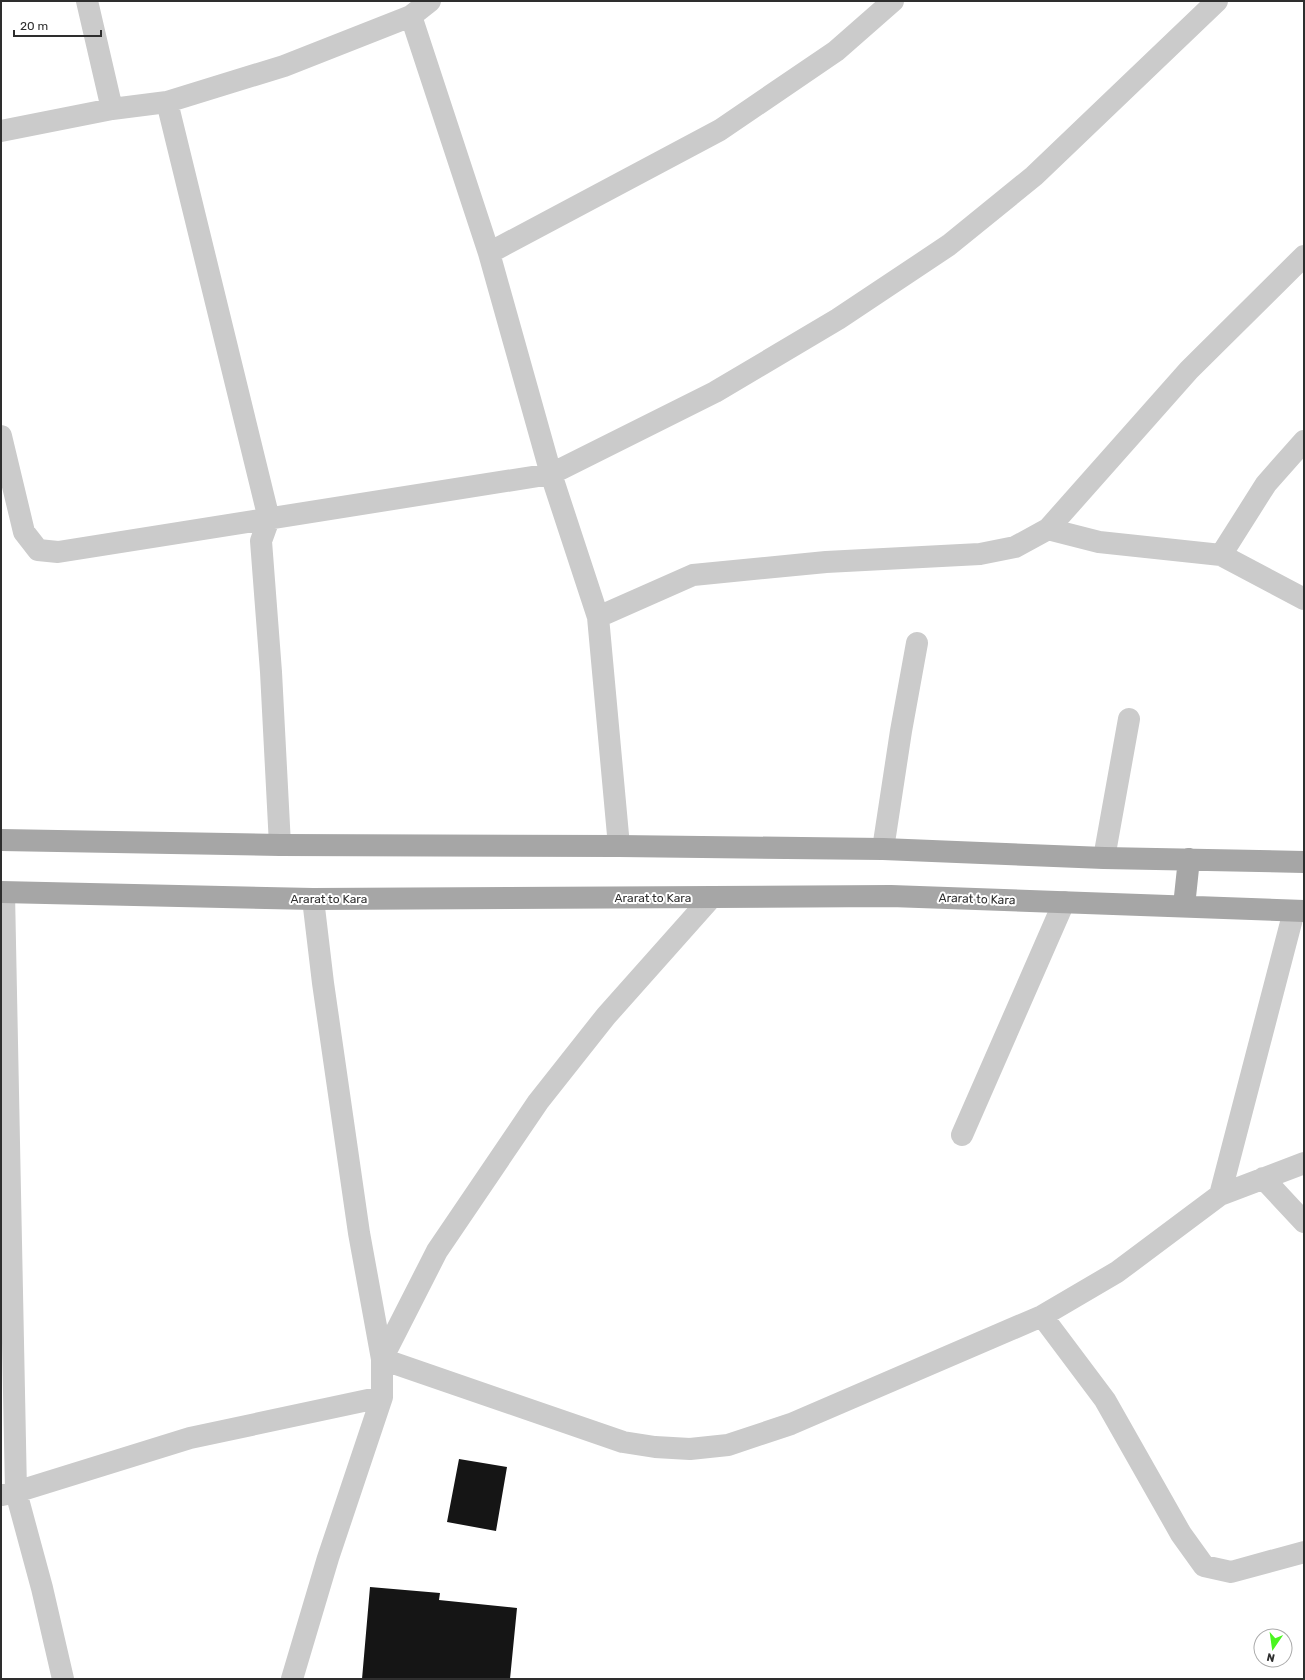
<svg xmlns="http://www.w3.org/2000/svg" width="1305" height="1680" font-family="Rubik,sans-serif">
  <style>
    .building { fill: #151515 }
    .lines { fill: none; stroke-linecap: round; stroke-linejoin: round }
    .minor { stroke: #cbcbcb; stroke-width: 22 }
    .major { stroke: #a6a6a6; stroke-width: 22 }
    .labels { text-anchor: middle; stroke-width: 4; stroke-linejoin: round; paint-order: stroke }
    .street-label { font-size: 12px; fill: #2e2e2e; stroke: #fff }
  </style>
  <rect width="100%" height="100%" fill="#fff"/>
  <!-- building -->
  <path class="building" d="M459,1459L507,1467L496,1531L447,1522Z
    M370,1587L440,1593L439,1600L517,1608L510,1679H362Z"/>
  <g class="lines">
    <!-- minor -->
    <path class="minor" d="M87,1L112,109
      M411,16L489,253L551,474L598,617L619,846
      M167,102L269,519L261,541L271,672L280,845
      M1,131L112,109L167,102L284,66L411,16L430,1
      M489,253L720,130L836,51L893,1
      M1,436L24,532L38,550L58,552L551,474L715,392L838,319L949,245L1034,176L1217,1
      M1048,529L1099,542L1221,555L1304,599
      M1221,555L1266,484L1304,441
      M598,617L693,575L826,562L980,554L1015,547L1048,529L1189,370L1304,256
      M883,849L901,731L917,643
      M1104,858L1129,719
      M4,893L16,1492L42,1588L63,1679
      M962,1135L1064,902
      M1263,1178L1304,1222
      M1220,1195L1294,911
      M1042,1316L1105,1400L1181,1534L1204,1566L1231,1572L1304,1552
      M382,1359L623,1442L655,1447L690,1449L728,1445L791,1424L1042,1316L1117,1272L1220,1195L1304,1163
      M382,1359L437,1251L538,1102L606,1016L711,898
      M2,1495L16,1492L190,1438L382,1397
      M292,1679L328,1558L382,1397V1359L359,1233L323,983L313,899"/>
    <!-- major -->
    <path class="major" d="M1,840L280,845L619,846L883,849L1104,858L1304,862
      M1,892L313,899L891,896L1304,911
      M1184,906L1189,859"/>
  </g>
  <g class="labels">
    <!-- street labels -->
    <g class="street-label">
      <text x="653" y="902">Ararat to Kara</text>
      <text x="329" y="903">Ararat to Kara</text>
      <text transform="translate(977 899) rotate(2)" y="4">Ararat to Kara</text>
    </g>
  </g>
  <!-- border -->
  <rect width="1305" height="1680" fill="none" stroke="#2e2e2e" stroke-width="4"/>
  <!-- north arrow -->
  <g transform="translate(1273 1648) rotate(193)"><circle r="19" fill="#ffffff" stroke="#ababab"/>
  <path d="M0-3L7 15L0 10L-7 15Z" fill="#4af520"/>
  <text y="-6" font-size="11" font-weight="bold" text-anchor="middle" fill="#2e2e2e">N</text>
  </g>
  <!-- scale -->
  <path d="M14 30v6h87v-6" fill="none" stroke="#2e2e2e" stroke-width="2"/>
  <text x="20" y="30" font-size="12" fill="#2e2e2e" stroke="#ffffff" stroke-width="3" paint-order="stroke">20 m</text>
</svg>
